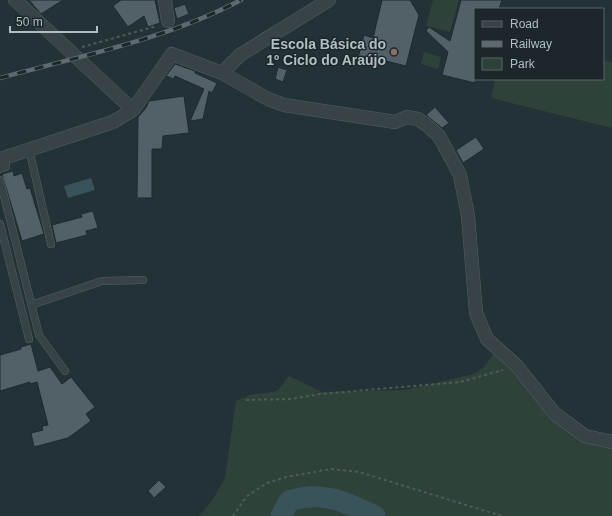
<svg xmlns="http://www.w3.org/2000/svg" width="612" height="516" font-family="Arial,sans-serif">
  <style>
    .green { fill: #2e423a }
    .water { fill: #39535b }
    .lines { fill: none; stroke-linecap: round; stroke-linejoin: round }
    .river { stroke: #39535b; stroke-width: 21 }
    .building { fill: #516167; stroke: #1e2a2d }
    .service-casing { stroke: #546164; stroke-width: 8 }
    .minor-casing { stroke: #546164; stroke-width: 14 }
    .path { stroke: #4c5d59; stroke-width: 2; stroke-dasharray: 3 3; stroke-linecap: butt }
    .service { stroke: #374347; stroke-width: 7 }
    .minor { stroke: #374347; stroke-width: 13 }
    .rail-casing { stroke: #5d6b70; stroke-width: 4.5 }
    .rail { stroke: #1c272b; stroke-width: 3; stroke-dasharray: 9; stroke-linecap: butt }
    .education-dot { fill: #8d6e63; stroke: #1c272b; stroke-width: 1.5 }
    .labels { text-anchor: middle; stroke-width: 3; stroke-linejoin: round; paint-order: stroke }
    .poi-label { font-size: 14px; font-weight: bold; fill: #b1bec3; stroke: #1c272b; text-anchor: end }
  </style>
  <rect width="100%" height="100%" fill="#233236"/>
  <!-- green -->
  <path class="green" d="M433,0H459L450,32L426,26Z
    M424,52L441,57L438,69L421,64Z
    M603,60L612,62V128L491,98L495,79H603Z
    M495,352L595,444L612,447V516H199L212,501L225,478L236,401L250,395L277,391L289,376L322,392L405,390L474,374L483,368Z"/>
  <!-- water -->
  <path class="water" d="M91,178L95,190L68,198L64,186Z"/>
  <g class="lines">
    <!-- river -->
    <path class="river" d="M281,516L289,501C322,490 346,502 375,516"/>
  </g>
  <!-- building -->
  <path class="building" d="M29,0H63L41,14Z
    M121,0H155L160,23L148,27L144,16L128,27L113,6Z
    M382,0H410L419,15L406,66L370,57L369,61L358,58L364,35L373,38Z
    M461,0H502L499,9H475V83L442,75L448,52L426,31L429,27L450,41Z
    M185,4L189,14L177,19L174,8Z
    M175,64L195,71V73L217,83L212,93L209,91L203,119L190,121L204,89L175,76L174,79L166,76Z
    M278,67L287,70L283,82L275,79Z
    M184,96L189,133L163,136L162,149H152V198H137L138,117L146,108L149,101Z
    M435,107L449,123L442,128L426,115Z
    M476,137L484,149L463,163L456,150Z
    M13,171L14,176L22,173L27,189L30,188L44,234L22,241L2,174Z
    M93,211L98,228L86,231L87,235L56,243L52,225L82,217L81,214Z
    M31,344L38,371L50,367L62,384L71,377L95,407L86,414L91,421L68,438L34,447L31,433L43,430L42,426L48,425L37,382L30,384V382L0,391V355L21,349V347Z
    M159,480L166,487L154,498L148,491Z"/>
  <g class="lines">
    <defs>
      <path id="service" d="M29,149L51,244
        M0,169L6,167L4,157
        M0,180L39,335L65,371
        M0,224L29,339
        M31,305L102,281L143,280"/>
      <path id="minor" d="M15,0L133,110
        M165,0L168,21
        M222,73L240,55L329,0
        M0,159L113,122L133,110L172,54L222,73L268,99L284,105L395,122L407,117L418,119L428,126L439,136L460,175L468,216L476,313L487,339L517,366L555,414L585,436L612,442"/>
    </defs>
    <!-- service casing -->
    <use href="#service" class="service-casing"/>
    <!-- minor casing -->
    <use href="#minor" class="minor-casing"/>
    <!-- path -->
    <path class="path" d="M82,47L157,26
      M246,400L291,399L320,394L460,382L503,370
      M233,516L247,496L267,483L286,477L331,469L359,472L502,516"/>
    <!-- service -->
    <use href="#service" class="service"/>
    <!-- minor -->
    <use href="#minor" class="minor"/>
    <defs>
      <path id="rail" d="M0,78C81,56 167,39 241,0"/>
    </defs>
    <!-- rail casing -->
    <use href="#rail" class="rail-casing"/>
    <!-- rail -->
    <use href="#rail" class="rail"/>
  </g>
  <!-- markers -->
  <circle class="education-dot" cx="394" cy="52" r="4"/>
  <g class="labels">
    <!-- poi labels -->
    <g class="poi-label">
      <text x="386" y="49">Escola Básica do<tspan x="386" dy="16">1º Ciclo do Araújo</tspan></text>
    </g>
  </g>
  <!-- legend -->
  <rect x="474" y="8" width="130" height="72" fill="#1c272b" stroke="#586368"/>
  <rect x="482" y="21" width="20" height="6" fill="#374347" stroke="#586368"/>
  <text x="510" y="28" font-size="12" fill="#b1bec3">Road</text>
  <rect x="482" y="41" width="20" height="6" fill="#5d6b70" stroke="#586368"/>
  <text x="510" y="48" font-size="12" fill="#b1bec3">Railway</text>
  <rect x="482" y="58" width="20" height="12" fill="#2e423a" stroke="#586368"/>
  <text x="510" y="68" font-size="12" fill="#b1bec3">Park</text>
  <!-- scale -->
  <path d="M10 26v6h87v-6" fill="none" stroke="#b1bec3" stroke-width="2"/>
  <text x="16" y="26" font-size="12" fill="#b1bec3" stroke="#1c272b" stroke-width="3" paint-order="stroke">50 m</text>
</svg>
